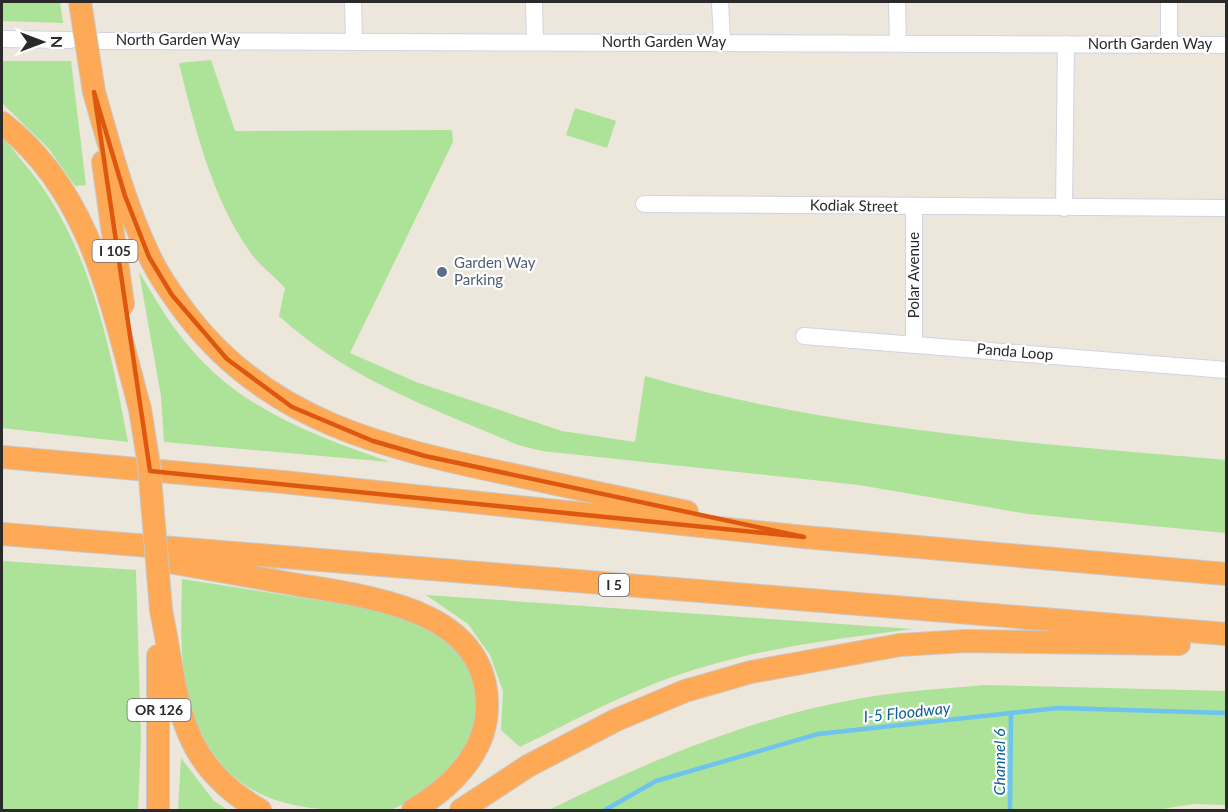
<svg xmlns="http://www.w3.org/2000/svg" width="1228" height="812" font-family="Lato,sans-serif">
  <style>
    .green { fill: #ace398 }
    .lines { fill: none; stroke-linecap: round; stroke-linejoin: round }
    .stream { stroke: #6ec4ee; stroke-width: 4.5 }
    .minor-casing { stroke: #d1d3e3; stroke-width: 18 }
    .highway-casing { stroke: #c8c8c8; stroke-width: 24 }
    .minor { stroke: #fff; stroke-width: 16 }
    .highway { stroke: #fea955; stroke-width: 22 }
    .highway-bridge-casing { stroke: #c8c8c8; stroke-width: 24; stroke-linecap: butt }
    .highway-bridge { stroke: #fea955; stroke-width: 22 }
    .marked { fill: none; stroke: #de570e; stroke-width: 4.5; stroke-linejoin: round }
    .service-dot { fill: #5c6f8a; stroke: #fff; stroke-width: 2 }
    .labels { text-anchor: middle; stroke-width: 4.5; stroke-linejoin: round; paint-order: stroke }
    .shield { fill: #fff; stroke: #6a6a6a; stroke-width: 1.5 }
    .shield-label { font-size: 14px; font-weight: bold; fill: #2a2a2a }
    .street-label { font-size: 15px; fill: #2a2a2a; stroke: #fff }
    .service-label { font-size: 15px; fill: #4e5e75; stroke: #fff; text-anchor: start }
    .water-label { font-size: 16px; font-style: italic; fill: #0d609a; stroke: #fff }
  </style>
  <rect width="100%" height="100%" fill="#ece6db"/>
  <!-- green -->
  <path class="green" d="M2,2H60L63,23L2,21Z
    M211,60L235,131L452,130L453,142L350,353L416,382L562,431L635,442L645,376C832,430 1033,443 1226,460V533L1028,514L859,485L542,451L518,445C432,408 349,380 279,316L285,288C274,276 259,265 250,252C211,196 195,128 179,63Z
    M2,61H71L86,185L75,186L49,149L2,103Z
    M575,108L616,121L607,148L566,135Z
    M2,138C10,144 16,154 23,162C89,239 110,345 128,442L2,428Z
    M139,272C152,293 164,315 179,334C232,406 309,434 390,462L164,442L161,396Z
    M2,561L136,570L141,739L138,810H2Z
    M182,579C227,586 272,593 317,600C355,606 396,608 430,629C515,683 473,777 393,809C381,812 362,810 348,810C280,810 227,792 198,726C178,683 181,625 182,579Z
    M426,595L913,629C844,638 775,646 707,666C641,684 581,717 520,747L501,730L503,691L490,655L468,624Z
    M985,685L1226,691V805L1194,804L1155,810H549C646,762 750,718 857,699C899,691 943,689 985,685Z
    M181,758L214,801L228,810H178Z"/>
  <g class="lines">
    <!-- stream -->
    <path class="stream" d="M605,810L656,781L818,734L1058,708L1226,713
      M1010,810L1011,713"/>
    <defs>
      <path id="minor" d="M353,2L354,40
        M534,2L535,42
        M720,2L722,41
        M897,2L898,43
        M1169,2V44
        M2,39L70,40
        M101,41L1226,45
        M644,204L1226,208
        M1064,208L1066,44
        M804,336L1226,370
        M914,344V207"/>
      <path id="highway" d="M94,92C110,147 124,203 149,255C159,277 174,297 188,316C270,422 386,448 509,474C568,487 628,499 687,512
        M2,123C91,191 112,306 140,409
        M103,162L123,304
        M2,457L283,482L804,537L1226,574
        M2,534L1226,634
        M158,560C203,568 248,576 293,584C367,597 489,607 487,708C486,754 449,789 413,810
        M161,610C179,696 174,761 260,810
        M158,810V656
        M461,810L528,766L616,720L685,691L751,672L900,645L965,641L1179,644"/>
    </defs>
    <!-- minor casing -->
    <use href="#minor" class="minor-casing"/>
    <!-- highway casing -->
    <use href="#highway" class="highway-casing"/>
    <!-- minor -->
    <use href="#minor" class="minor"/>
    <!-- highway -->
    <use href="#highway" class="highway"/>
    <defs>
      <path id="highway-bridge" d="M80,2L94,92
        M140,409L149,465L161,610"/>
    </defs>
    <!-- highway-bridge casing -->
    <use href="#highway-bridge" class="highway-bridge-casing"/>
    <!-- highway-bridge -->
    <use href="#highway-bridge" class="highway-bridge"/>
  </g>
  <!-- marked area -->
  <path class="marked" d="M94,92L125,196L149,257L172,295L227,359L292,407L373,441L425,456L804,537L150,471Z"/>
  <!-- markers -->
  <circle class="service-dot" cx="442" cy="272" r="6"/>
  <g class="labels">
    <!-- shield labels -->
    <g class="shield">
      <rect x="92.5" y="240" width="45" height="22" rx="4.5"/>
      <rect x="599" y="574" width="30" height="22" rx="4.5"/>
      <rect x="127.5" y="699" width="63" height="22" rx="4.5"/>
    </g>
    <g class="shield-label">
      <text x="115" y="256">I 105</text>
      <text x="614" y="590">I 5</text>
      <text x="159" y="715">OR 126</text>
    </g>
    <!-- street labels -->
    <g class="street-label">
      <text x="178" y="45">North Garden Way</text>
      <text x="664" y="47">North Garden Way</text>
      <text x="1150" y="49">North Garden Way</text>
      <text transform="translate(854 206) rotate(1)" y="5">Kodiak Street</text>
      <text transform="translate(914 275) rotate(-90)" y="5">Polar Avenue</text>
      <text transform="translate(1015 352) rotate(5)" y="5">Panda Loop</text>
    </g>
    <!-- service labels -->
    <g class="service-label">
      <text x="454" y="268">Garden Way<tspan x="454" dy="17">Parking</tspan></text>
    </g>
    <!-- water labels -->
    <g class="water-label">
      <text transform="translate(907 712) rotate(-6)" y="6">I-5 Floodway</text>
      <text transform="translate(999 762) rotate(-90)" y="6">Channel 6</text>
    </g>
  </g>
  <!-- border -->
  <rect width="1228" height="812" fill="none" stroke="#2a2a2a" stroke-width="6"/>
  <!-- north arrow -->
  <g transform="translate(42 42) rotate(90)" stroke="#ffffff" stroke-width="4.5" paint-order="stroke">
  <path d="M0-4.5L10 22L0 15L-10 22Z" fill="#2a2a2a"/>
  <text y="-9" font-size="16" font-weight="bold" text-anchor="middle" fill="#2a2a2a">N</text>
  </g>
</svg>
